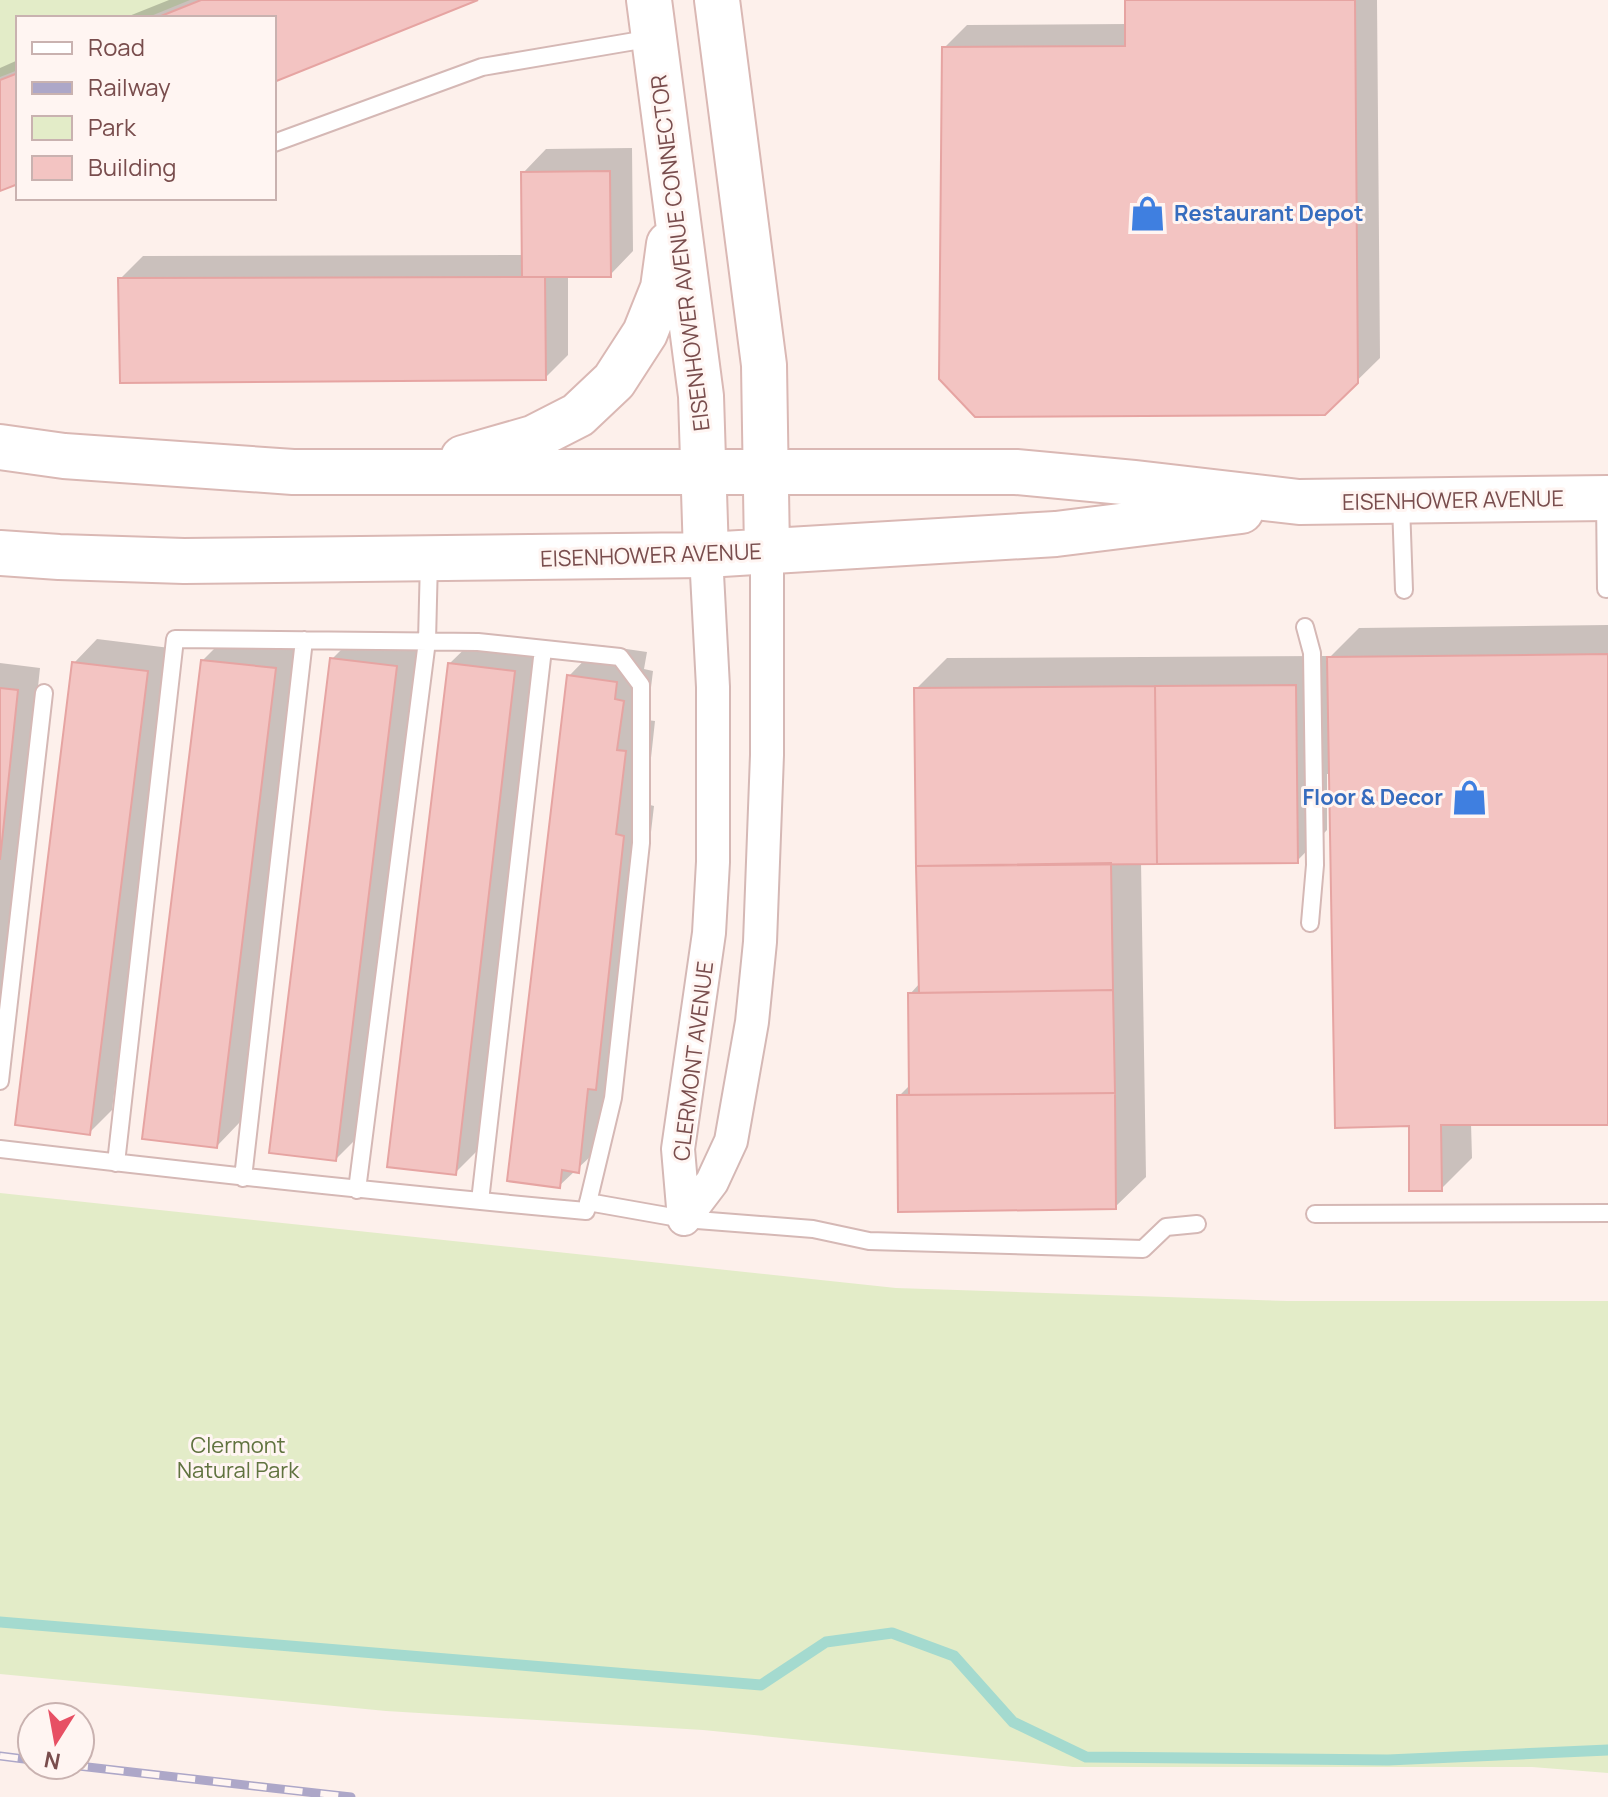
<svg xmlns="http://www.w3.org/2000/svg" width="1608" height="1797" font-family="Manrope,sans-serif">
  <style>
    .green { fill: #e3ecc8 }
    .shadow { fill: #0003 }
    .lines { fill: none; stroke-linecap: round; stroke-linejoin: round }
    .stream { stroke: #a4dacf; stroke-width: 11 }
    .building { fill: #f3c4c2; stroke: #e6a4a2; stroke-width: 2 }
    .lane-casing { stroke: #d5b8b5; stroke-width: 20 }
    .street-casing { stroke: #d5b8b5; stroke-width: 36 }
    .secondary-casing { stroke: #dab8b4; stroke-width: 48 }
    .lane { stroke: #fff; stroke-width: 16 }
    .street { stroke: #fff; stroke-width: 32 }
    .secondary { stroke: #fff; stroke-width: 44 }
    .rail-casing { stroke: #ada7c8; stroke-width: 9 }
    .rail { stroke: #fff5f2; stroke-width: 6; stroke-dasharray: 18; stroke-linecap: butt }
    .labels { text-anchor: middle; stroke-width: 6; stroke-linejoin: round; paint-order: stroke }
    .shop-label { font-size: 22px; font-weight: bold; fill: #366cbe; stroke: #fff5f2; text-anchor: start }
    .street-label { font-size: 22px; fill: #794d4d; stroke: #fff5f2 }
    .park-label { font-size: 22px; fill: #60733f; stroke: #fff5f2 }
  </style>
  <rect width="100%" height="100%" fill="#fdf0eb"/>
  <!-- green -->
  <path class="green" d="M0,0H190L146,18H18V70L0,77Z
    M0,1193L896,1288L1287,1301H1608V1773L1532,1767H1073L703,1730L386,1711L0,1674Z"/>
  <!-- shadow -->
  <path class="shadow" d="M169,0H473L274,80V18H124Z
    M1127,0H1377L1380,358L1324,413L944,48L967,25L1127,24Z
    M18,60V182L0,190V68Z
    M632,148L633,251L610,275H568V355L545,378L120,279L143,256L524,255L523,173L546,149Z
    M1608,625V1123H1471L1472,1158L1441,1189L1411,1124L1331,774H1327V830L1297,861H1141L1146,1177L1115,1207L899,1096L911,1084L910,994L920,983L916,689L947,658L1326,656V661L1359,628Z
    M481,633L545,641L485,1143L455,1173L450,663Z
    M355,636L419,644L359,1136L336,1159L332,659Z
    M226,637L298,645L240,1122L217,1146L202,661Z
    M97,639L170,648L112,1110L89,1133L74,663Z
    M599,645L647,652L644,669L653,671L647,720L655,721L646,804L654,806L625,1058L608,1140L559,1186L569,676Z
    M0,663L40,668L0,1048Z"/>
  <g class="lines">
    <!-- stream -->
    <path class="stream" d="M0,1622L761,1685L826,1642L892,1633L954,1656L1013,1722L1086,1757L1388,1760L1608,1750"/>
  </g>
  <!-- building -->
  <path class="building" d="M201,0H478L274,82V18H156Z
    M1125,0H1355L1358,383L1325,415L975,417L939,379L942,47L1125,46Z
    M18,73V184L0,191V80Z
    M610,171L611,277H522L521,172Z
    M545,277L546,380L120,383L118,278Z
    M1608,654V1125H1441L1442,1191H1409V1126L1335,1128L1327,657Z
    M330,658L397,666L336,1161L269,1153Z
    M201,660L276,668L217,1148L142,1139Z
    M72,662L148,671L90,1135L15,1125Z
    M448,663L515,671L456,1175L387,1167Z
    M567,675L617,682L615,699L624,701L617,750L626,751L616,834L624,836L596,1090L588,1089L579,1173L562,1170L560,1188L507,1181Z
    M1296,685L1298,863L1157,864L1155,686Z
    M1155,686L1157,864L916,866L914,688Z
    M0,688L18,690L0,860Z
    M1111,863L1113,990L919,993L916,866Z
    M1113,990L1115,1093L909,1095L908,993Z
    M1115,1093L1116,1209L898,1212L897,1095Z"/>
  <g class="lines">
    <defs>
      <path id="lane" d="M274,143L482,67L653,38
        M1605,499L1606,589
        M1401,504L1404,590
        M1305,627L1312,653L1315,865L1310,923
        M0,1081L44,693
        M0,1149C195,1172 390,1193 586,1211L613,1098L641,843V685L620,657L478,642L175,639L116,1163
        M243,1178L304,640
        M357,1190L427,641L429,560
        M480,1201L543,649
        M588,1202L684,1219L813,1229L869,1241L1143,1249L1166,1227L1197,1224
        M1315,1214L1608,1213"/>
      <path id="street" d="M684,1219L712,1182L731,1141L752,1022L760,942L767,755V552
        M684,1219L678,1149L709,933L713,862V687L706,555"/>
      <path id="secondary" d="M649,0L701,396L706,555
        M717,0L764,365L767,552
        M0,447L64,456L293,472H1016L1134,483L1299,502L1608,498
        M463,458L533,438L578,415L614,381L645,333L663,288L669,244
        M0,553L59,557L184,561L706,555L1056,534L1241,511"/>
    </defs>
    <!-- lane casing -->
    <use href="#lane" class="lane-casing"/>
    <!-- street casing -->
    <use href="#street" class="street-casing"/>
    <!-- secondary casing -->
    <use href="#secondary" class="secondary-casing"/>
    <!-- lane -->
    <use href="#lane" class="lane"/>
    <!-- street -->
    <use href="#street" class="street"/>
    <!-- secondary -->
    <use href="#secondary" class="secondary"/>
    <defs>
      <path id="rail" d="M0,1756L32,1760
        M70,1765L351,1797"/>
    </defs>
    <!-- rail casing -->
    <use href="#rail" class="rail-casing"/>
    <!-- rail -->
    <use href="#rail" class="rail"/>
  </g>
  <!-- icons -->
  <defs>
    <symbol id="shop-bare" viewBox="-9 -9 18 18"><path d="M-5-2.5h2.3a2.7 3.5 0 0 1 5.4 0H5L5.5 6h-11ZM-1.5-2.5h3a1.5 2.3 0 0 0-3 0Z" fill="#3f7fe0" stroke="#fff5f2" stroke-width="2.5" paint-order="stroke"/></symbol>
  </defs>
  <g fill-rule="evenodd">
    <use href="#shop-bare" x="1122" y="188" width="51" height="51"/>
    <use href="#shop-bare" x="1444" y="772" width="51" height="51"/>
  </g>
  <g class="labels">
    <!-- shop labels -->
    <g class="shop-label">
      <text x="1174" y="221">Restaurant Depot</text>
      <text x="1443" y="805" text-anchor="end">Floor &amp; Decor</text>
    </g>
    <!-- street labels -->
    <g class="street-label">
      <text transform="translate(680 253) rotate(-97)" y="8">EISENHOWER AVENUE CONNECTOR</text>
      <text transform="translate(1453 500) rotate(-1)" y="8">EISENHOWER AVENUE</text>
      <text transform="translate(651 555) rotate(-2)" y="8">EISENHOWER AVENUE</text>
      <text transform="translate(693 1061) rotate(-83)" y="8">CLERMONT AVENUE</text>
    </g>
    <!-- park labels -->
    <g class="park-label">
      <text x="238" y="1453">Clermont<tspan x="238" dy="25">Natural Park</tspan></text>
    </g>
  </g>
  <!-- legend -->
  <rect x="16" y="16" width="260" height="184" fill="#fff5f2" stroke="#c9b2b0" stroke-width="2"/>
  <rect x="32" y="42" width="40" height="12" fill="#ffffff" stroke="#c9b2b0" stroke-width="2"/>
  <text x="88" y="56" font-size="24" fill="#794d4d">Road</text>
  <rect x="32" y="82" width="40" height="12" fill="#ada7c8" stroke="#c9b2b0" stroke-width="2"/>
  <text x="88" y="96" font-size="24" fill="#794d4d">Railway</text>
  <rect x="32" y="116" width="40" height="24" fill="#e3ecc8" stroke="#c9b2b0" stroke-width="2"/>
  <text x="88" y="136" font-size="24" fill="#794d4d">Park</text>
  <rect x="32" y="156" width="40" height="24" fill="#f3c4c2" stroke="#c9b2b0" stroke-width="2"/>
  <text x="88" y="176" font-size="24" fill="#794d4d">Building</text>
  <!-- north arrow -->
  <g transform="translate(56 1741) rotate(191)"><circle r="38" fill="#fff5f2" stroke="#c9b2b0" stroke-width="2"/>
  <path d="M0-6L14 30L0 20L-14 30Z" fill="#e75064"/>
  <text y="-12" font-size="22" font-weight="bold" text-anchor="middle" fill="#794d4d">N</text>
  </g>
</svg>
